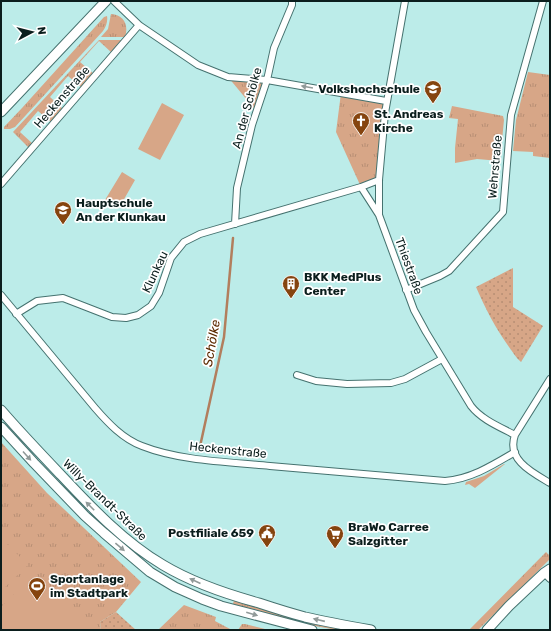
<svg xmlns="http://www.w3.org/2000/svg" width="551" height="631" font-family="Rubik,sans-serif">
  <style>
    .grass { fill: url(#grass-tufts) }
    .park { fill: url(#park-dots) }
    .garden { fill: #d7a687 }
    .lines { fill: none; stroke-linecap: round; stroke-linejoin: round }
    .stream { stroke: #b27e5d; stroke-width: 2.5 }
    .street-casing { stroke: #45726f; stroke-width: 8 }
    .secondary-casing { stroke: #45726f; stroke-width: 11 }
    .street { stroke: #fff; stroke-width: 6 }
    .secondary { stroke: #fff; stroke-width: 9 }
    .oneway { fill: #919a99 }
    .labels { text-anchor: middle; stroke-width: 3.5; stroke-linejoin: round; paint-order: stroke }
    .poi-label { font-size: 12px; font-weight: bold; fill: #0b1e1d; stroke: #fff; text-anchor: start }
    .street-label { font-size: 12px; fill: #0b1e1d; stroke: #fff }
    .water-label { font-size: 13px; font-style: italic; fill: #5c2a00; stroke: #fff }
  </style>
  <defs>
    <pattern id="grass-tufts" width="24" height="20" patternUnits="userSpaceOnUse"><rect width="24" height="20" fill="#d7a687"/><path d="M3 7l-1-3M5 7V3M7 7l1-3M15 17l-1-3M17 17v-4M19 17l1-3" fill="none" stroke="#b78e74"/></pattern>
    <pattern id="park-dots" width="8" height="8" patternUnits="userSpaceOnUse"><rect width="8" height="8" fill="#d7a687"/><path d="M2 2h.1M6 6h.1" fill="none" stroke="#b78e74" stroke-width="1.8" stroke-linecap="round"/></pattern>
  </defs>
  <rect width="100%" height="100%" fill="#bcece9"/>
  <!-- grass -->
  <path class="grass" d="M111,14C124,15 129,25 125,37H101L108,29Z
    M107,16C108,21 106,27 103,31L15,127L10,129H4V127L22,108L104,17Z
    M99,40H123L112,53L99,41L80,62L94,74L82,88L68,76L50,97L63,109L51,122L38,111L20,132L33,144L29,148L13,132Z
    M528,72L550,75V158L533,156V152L513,151L516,120Z
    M228,77L267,80L257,112Z
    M341,93L386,101L379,180L361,187L336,132Z
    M452,106L503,116L504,120L500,161L477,159L455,163V148L458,119L449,118Z
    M1,442L47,493L141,582L116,612L100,622L101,630H1Z
    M504,464H505L475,488L469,484L465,485L466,482L484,476Z
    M546,552L550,556V559L478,630H469Z
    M234,600L304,621L346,630H337L304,624L238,606L233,604Z
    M184,605L216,617L215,621L232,630H158Z
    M242,624H245L269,630H238Z"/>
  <!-- park -->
  <path class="park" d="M513,268V307L543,326L521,362C516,358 513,352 509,347C496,329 485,308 476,287Z
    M116,612L136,630H101L100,622Z"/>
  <!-- garden -->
  <path class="garden" d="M162,103L184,115L160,160L138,149Z
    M122,172L135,180L119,208L105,200Z
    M1,538L28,565L1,591Z
    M26,582L36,592H40L53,595L57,591L95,628L93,630H1V607Z"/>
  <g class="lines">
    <!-- stream -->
    <path class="stream" d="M199,451L224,337L233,238"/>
    <defs>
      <path id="street" d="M114,1L139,25L198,65L228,77L267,80L386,101
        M405,1L385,113L379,180V215L414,310L426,332L471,406C482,420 500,427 515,435C506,460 533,473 550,483
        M1,184L139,25
        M361,187L379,215
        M235,224L237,188L252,125L267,80L274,48L292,5V1
        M406,290L440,276L449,271L503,212L511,115L543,1
        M1,295L95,408C108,423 123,439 142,446C180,461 230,462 270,466C329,471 387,476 445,481C471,479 493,465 515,452
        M16,314L37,301L63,298L112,317L126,318L138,315L151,306L159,293L171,258L184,242L200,234L361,187L379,180
        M297,375L316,381L347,384L391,383L405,379L442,359
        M515,435L550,379
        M544,573L550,579"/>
      <path id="secondary" d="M1,112L106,1
        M1,410C20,432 41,454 61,475C92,508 124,542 163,565C193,583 226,594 259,603C274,608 290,613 305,617C327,622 349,626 371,630
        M1,427L34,463L85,516L104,533L150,572L175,587L202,599L221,606L312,630
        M487,630L509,606L544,573L550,569"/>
    </defs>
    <!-- street casing -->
    <use href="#street" class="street-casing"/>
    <!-- secondary casing -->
    <use href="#secondary" class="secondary-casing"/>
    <!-- street -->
    <use href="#street" class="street"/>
    <!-- secondary -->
    <use href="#secondary" class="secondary"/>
  </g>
  <!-- one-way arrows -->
  <defs><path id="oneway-solid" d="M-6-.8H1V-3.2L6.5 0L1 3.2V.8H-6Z"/></defs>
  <g class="oneway">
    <use href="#oneway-solid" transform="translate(307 87) rotate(-170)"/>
    <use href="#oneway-solid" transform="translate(27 456) rotate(48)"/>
    <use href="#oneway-solid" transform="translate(90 506) rotate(-135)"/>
    <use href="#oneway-solid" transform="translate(120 547) rotate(40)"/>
    <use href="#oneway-solid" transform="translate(195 581) rotate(-156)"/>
    <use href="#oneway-solid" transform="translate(252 614) rotate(16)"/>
    <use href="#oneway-solid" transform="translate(319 620) rotate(-167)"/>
  </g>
  <!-- icons -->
  <defs>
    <symbol id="university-pin" viewBox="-11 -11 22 30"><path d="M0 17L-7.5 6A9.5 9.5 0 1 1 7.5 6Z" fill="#85440f" stroke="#fff"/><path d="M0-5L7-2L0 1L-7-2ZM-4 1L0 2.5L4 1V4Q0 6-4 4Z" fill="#fff"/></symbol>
    <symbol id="church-pin" viewBox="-11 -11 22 30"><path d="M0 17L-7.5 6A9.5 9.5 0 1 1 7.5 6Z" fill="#85440f" stroke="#fff"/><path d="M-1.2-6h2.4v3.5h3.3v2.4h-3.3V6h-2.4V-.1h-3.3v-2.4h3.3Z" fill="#fff"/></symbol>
    <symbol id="school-pin" viewBox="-11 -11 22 30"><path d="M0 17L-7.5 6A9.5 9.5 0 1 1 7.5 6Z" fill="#85440f" stroke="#fff"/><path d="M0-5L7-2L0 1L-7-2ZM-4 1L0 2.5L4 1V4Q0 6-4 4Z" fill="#fff"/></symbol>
    <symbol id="building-pin" viewBox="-11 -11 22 30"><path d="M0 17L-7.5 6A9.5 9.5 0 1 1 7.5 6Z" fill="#85440f" stroke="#fff"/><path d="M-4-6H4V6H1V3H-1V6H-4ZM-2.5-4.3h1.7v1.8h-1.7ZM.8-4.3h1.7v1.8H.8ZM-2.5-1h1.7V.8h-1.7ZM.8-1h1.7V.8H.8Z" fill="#fff"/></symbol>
    <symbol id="civic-pin" viewBox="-11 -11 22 30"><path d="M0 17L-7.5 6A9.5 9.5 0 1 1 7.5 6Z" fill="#85440f" stroke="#fff"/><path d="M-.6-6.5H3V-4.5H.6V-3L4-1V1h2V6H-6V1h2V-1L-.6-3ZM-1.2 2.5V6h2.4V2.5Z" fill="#fff"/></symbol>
    <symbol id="supermarket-pin" viewBox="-11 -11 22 30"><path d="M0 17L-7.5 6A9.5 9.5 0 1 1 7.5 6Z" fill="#85440f" stroke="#fff"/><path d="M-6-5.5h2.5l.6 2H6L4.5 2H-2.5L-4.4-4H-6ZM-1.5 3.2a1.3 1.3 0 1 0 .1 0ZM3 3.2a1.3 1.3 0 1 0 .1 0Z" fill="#fff"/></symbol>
    <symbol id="stadium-pin" viewBox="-11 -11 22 30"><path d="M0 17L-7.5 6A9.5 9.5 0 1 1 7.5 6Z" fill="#85440f" stroke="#fff"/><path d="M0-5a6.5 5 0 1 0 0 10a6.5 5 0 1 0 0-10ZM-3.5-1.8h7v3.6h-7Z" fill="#fff"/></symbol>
  </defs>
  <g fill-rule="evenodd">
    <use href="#university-pin" x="423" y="79" width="20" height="27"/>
    <use href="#church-pin" x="351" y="111" width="20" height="27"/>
    <use href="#school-pin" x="53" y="200" width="20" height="27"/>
    <use href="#building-pin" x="281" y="274" width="20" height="27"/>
    <use href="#civic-pin" x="257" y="523" width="20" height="27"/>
    <use href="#supermarket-pin" x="325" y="524" width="20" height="27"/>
    <use href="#stadium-pin" x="27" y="576" width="20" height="27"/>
  </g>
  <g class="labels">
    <!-- poi labels -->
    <g class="poi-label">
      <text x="420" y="93" text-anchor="end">Volkshochschule</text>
      <text x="374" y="118">St. Andreas<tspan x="374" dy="14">Kirche</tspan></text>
      <text x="76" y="207">Hauptschule<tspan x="76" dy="14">An der Klunkau</tspan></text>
      <text x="304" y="281">BKK MedPlus<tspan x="304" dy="14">Center</tspan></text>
      <text x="348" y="531">BraWo Carree<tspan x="348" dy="14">Salzgitter</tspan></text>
      <text x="254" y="537" text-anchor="end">Postfiliale 659</text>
      <text x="50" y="583">Sportanlage<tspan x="50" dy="14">im Stadtpark</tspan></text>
    </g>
    <!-- street labels -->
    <g class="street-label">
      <text transform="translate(62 97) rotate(-49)" y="4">Heckenstraße</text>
      <text transform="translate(247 108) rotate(-75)" y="4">An der Schölke</text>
      <text transform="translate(495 167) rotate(-85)" y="4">Wehrstraße</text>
      <text transform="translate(409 266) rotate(70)" y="4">Thiestraße</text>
      <text transform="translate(155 272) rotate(-65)" y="4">Klunkau</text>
      <text transform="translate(228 450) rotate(6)" y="4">Heckenstraße</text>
      <text transform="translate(105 500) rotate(44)" y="4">Willy-Brandt-Straße</text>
    </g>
    <!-- water labels -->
    <g class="water-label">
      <text transform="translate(211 343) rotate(-80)" y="5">Schölke</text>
    </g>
  </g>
  <!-- border -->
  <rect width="551" height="631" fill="none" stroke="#0b1e1d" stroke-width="4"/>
  <!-- north arrow -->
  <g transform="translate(32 32) rotate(83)" stroke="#ffffff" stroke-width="3" paint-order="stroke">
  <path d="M0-3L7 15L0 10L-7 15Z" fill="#0b1e1d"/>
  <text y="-6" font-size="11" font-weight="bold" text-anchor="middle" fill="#0b1e1d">N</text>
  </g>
</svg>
